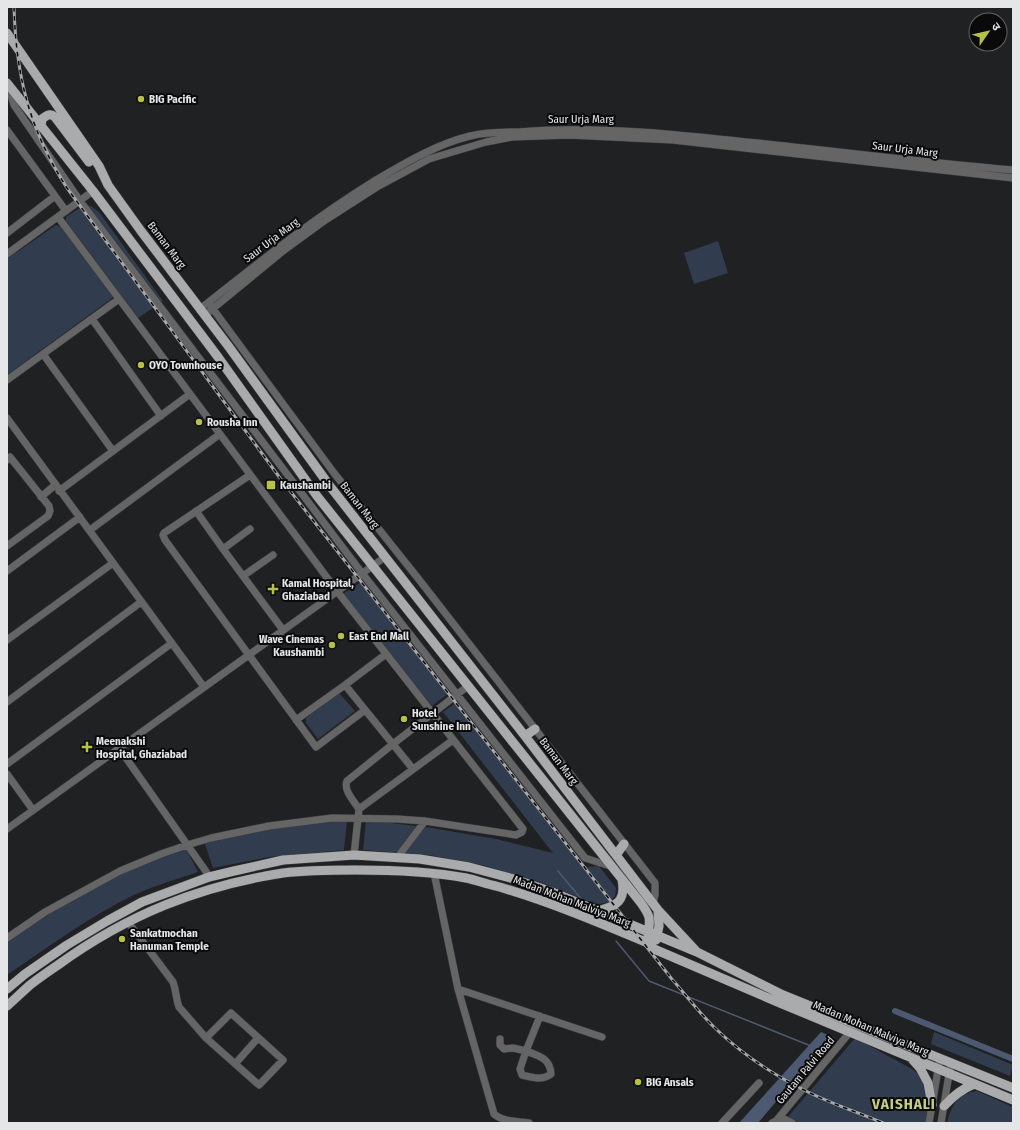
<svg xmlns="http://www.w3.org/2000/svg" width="1020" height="1130" font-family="'Fira Sans Condensed','Noto Sans Devanagari',sans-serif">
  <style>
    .green { fill: #323c4f }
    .water { fill: #4d5971 }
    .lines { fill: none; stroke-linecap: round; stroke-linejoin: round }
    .stream { stroke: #4d5971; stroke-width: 1.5 }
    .canal { stroke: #4d5971; stroke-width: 6 }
    .minor-casing { stroke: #3c3d3f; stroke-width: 8 }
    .major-casing { stroke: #3c3d3f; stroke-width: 10 }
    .minor { stroke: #656566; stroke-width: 7 }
    .major { stroke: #a9abad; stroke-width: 9 }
    .rail-casing { stroke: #a7a8aa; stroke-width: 3 }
    .rail { stroke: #0a0a0b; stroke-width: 1.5; stroke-dasharray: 4.5; stroke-linecap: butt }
    .poi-dot { fill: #b7c148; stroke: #0a0a0b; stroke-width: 1.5 }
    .labels { text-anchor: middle; stroke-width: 4; stroke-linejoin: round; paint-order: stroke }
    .poi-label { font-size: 11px; font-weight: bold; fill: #e5e6e8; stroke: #0a0a0b; text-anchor: start }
    .street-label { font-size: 11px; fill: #e5e6e8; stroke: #0a0a0b }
    .district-label { font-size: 15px; font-weight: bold; letter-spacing: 1px; fill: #c5ce81; stroke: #0a0a0b }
  </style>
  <rect width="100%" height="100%" fill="#202123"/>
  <!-- green -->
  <path class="green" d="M84,205L91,206L99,212L163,301L138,318L66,221V217Z
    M56,225L65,228L115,296L7,375V259Z
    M718,241L728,273L694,284L684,253Z
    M361,582L406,640L450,692L432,706L343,594Z
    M339,693L355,711L318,739L306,723V718Z
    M457,702L583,867L599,866L616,888L615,896L609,902L599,904L588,901L540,882L482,865L429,855L363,850L366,820L432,828L496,839L553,853L443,712Z
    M347,820L344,850L269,857L213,868L204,841L310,822Z
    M185,847L198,872C177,879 154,886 134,895C89,917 48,947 7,975V941L49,911L121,870Z
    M934,1032L1013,1065L1010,1076L931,1044Z
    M855,1038L912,1069L921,1076L928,1108L925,1123H800L787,1118Z
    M977,1091L1013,1107V1123H947C951,1106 958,1093 977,1091Z"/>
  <!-- water -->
  <path class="water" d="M821,1032L835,1038L801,1072L758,1123H739Z"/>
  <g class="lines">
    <!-- stream -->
    <path class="stream" d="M558,871L582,900
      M616,941L649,981L811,1046"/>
    <!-- canal -->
    <path class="canal" d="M895,1011L1013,1059"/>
    <defs>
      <path id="minor" d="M8,86L14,105L80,201L362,573L585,858L613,867
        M7,130L66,211
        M7,233L55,196
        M7,254L93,191
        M210,305L334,473L417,577L655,883V895L653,903
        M200,309C257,264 314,218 376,180C405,163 437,144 470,136C486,132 502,132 518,132C543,130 567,129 592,130C647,131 702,137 757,143C842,152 928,163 1013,170
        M205,315L283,251L324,221L377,187L429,159L486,142L512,137L569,135L673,140L1013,178
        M92,319L161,416
        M43,354L113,451
        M7,380L119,299
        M7,418L204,687
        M7,460L10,457L49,506L50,511L48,516L7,546
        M250,475L164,533L163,535L165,540L316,747L365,710
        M59,491L190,394
        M41,497L55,485
        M196,511L223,549L283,630
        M90,530L220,434
        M223,549L250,529
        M7,571L80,517
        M243,576L273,555
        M7,640L113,563
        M345,685L413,769
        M7,702L141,602
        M296,720L345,685L386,654
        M119,748L205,870L209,877
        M7,764L172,643
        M7,774L33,810
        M359,809C354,801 343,790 347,781L393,744L468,686
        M7,829L385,557
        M354,855L359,809L453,740
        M397,858L425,821
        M434,873L458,989L494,1114C503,1122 517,1121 529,1123
        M128,922L173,982C176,990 176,999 179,1007L206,1038L259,1085L283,1060L231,1013L206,1038
        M7,938L45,912L120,871L161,854L187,845L211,838L269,826L332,818L397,819L425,821L516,835L522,832L523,829L337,591L58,217
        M458,989L602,1037
        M500,1039V1045L504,1049L513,1048L526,1051L520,1069L522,1075C532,1077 542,1081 551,1074C550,1058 539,1056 526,1051L540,1016
        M235,1064L258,1038
        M780,1117L792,1123
        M722,1123L759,1083
        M772,1123L776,1121L850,1032
        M929,1123L940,1058
        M941,1123L951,1062"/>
      <path id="major" d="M7,33L99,166L108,185L141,231L229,347L329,485L525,736L658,910L697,952
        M7,83L93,191L218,357L317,496L641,903C653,920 649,919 648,938
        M41,126L42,119C47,115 50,113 55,117L89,162
        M525,736L535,729
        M616,855L624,844
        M597,911C617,906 626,901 622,880
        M656,940L659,926L658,910
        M7,989L25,974L67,945L107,921L142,902L209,877L234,871L283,860L354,855L420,859L469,867L514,879L552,892L697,952L783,995L1013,1088
        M7,1006C15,999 22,992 30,985C39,978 49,971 58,965C127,915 199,886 283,873C307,870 331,870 355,870C393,870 429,871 466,878C476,880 486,884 496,886C548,901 598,922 648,943L654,949L780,1003L1013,1100
        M912,1059L920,1068L928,1083L932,1105
        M944,1106C953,1096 962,1089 974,1084"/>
    </defs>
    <!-- minor casing -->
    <use href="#minor" class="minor-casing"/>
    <!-- major casing -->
    <use href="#major" class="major-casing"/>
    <!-- minor -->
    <use href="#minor" class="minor"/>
    <!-- major -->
    <use href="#major" class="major"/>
    <defs>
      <path id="rail" d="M14,7C16,76 29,129 67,188L280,478L671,978C686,995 700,1014 716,1029C742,1054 772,1074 804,1090C829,1103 857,1112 883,1123"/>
    </defs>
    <!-- rail casing -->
    <use href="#rail" class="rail-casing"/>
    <!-- rail -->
    <use href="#rail" class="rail"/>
  </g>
  <!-- markers -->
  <g class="poi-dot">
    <circle cx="141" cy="99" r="4"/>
    <circle cx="141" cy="365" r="4"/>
    <circle cx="199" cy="422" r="4"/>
    <rect x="266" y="480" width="10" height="10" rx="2"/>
    <path d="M271 583h4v4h4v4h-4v4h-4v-4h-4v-4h4z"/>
    <circle cx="341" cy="636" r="4"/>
    <circle cx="332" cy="645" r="4"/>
    <circle cx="404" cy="719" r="4"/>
    <path d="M85 741h4v4h4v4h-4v4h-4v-4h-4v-4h4z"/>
    <circle cx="122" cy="939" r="4"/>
    <circle cx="638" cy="1082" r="4"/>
  </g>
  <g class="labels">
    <!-- poi labels -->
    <g class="poi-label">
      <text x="149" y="103">BIG Pacific</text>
      <text x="149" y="369">OYO Townhouse</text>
      <text x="207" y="426">Rousha Inn</text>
      <text x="280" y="489">Kaushambi</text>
      <text x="282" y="587">Kamal Hospital,<tspan x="282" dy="13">Ghaziabad</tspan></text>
      <text x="349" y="640">East End Mall</text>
      <text x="324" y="643" text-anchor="end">Wave Cinemas<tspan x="324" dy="13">Kaushambi</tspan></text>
      <text x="412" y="717">Hotel<tspan x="412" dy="13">Sunshine Inn</tspan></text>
      <text x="96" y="745">Meenakshi<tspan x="96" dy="13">Hospital, Ghaziabad</tspan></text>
      <text x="130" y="937">Sankatmochan<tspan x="130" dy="13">Hanuman Temple</tspan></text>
      <text x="646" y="1086">BIG Ansals</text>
    </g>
    <!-- street labels -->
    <g class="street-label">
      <text x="581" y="123">Saur Urja Marg</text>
      <text transform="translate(905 149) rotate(7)" y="4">Saur Urja Marg</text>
      <text transform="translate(271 240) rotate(-37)" y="4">Saur Urja Marg</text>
      <text transform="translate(167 245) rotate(53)" y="4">Baman Marg</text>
      <text transform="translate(360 505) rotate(52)" y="4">Baman Marg</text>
      <text transform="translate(559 761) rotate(53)" y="4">Baman Marg</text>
      <text transform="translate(572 901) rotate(21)" y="4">Madan Mohan Malviya Marg</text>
      <text transform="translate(871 1028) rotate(23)" y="4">Madan Mohan Malviya Marg</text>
      <text transform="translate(805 1070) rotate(-50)" y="4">Gautam Palvi Road</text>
    </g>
    <!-- district labels -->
    <g class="district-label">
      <text x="904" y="1109">VAISHALI</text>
    </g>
  </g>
  <!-- border -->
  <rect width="1020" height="1130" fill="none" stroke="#e5e6e8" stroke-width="16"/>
  <!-- north arrow -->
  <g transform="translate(988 32) rotate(56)"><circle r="19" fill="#0a0a0b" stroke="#626263"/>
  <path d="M0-3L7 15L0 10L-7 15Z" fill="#b7c148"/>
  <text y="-6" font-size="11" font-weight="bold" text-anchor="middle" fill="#e5e6e8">उ</text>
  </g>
</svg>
